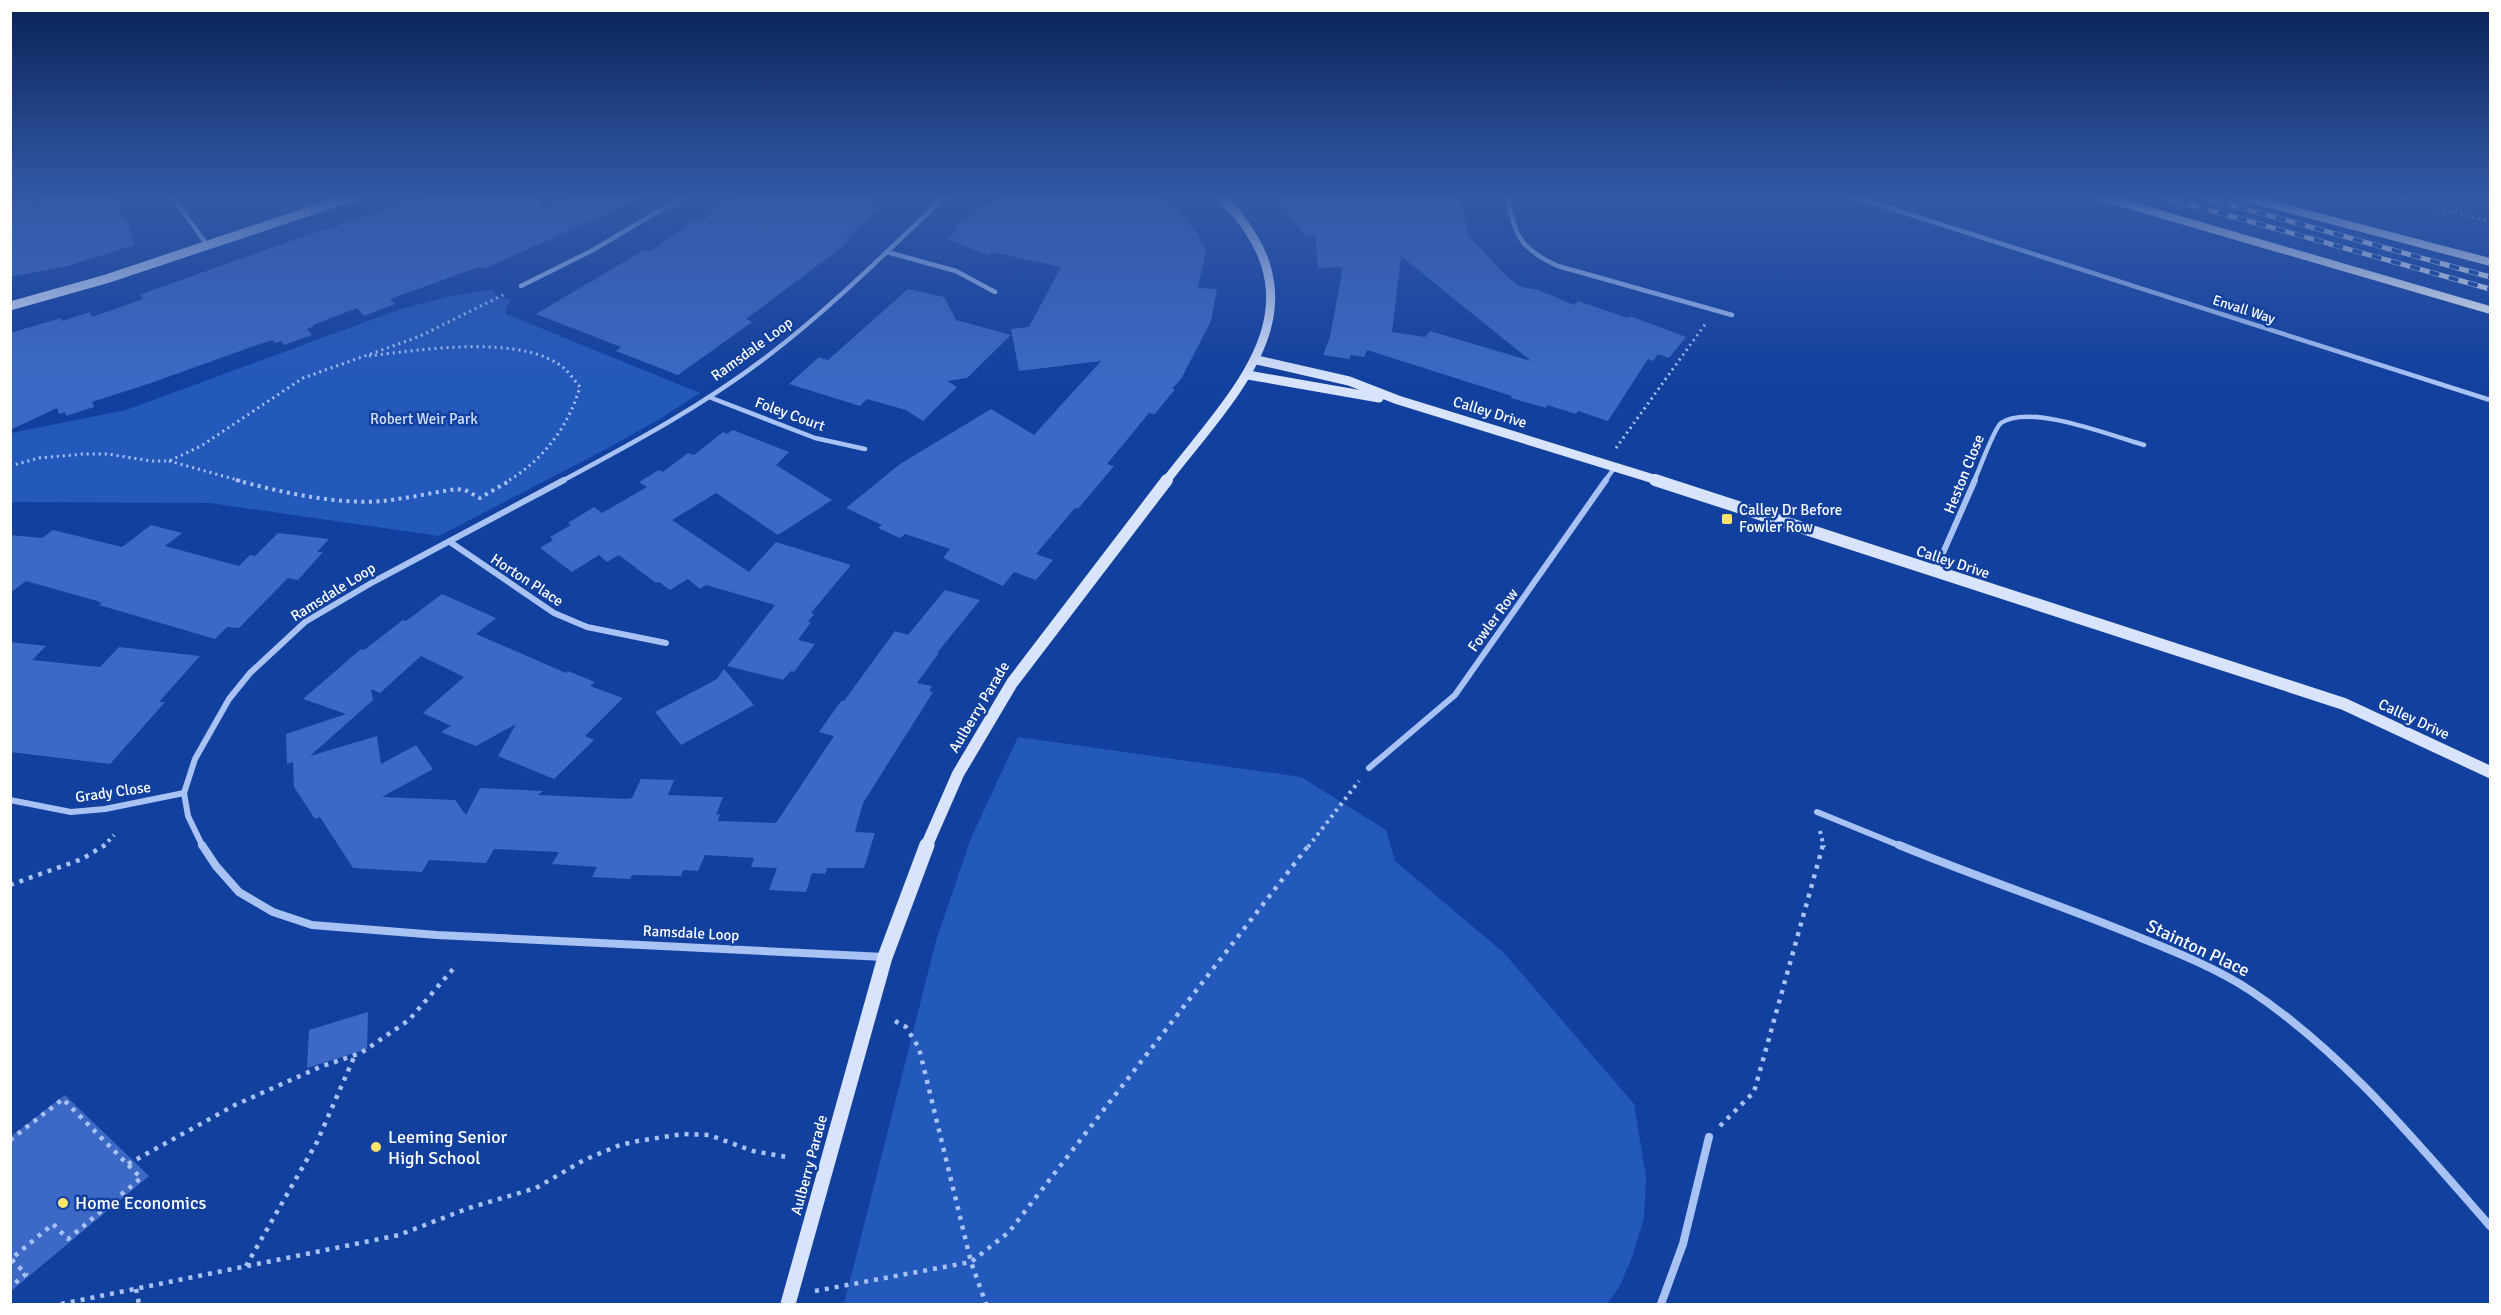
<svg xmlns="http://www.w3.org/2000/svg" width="2501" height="1315" font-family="Signika,sans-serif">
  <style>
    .green { fill: #2459bc }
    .building { fill: #3b69c5; fill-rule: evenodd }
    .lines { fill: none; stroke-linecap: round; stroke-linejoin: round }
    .path-far2 { stroke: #a8c2f4; stroke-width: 3; stroke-dasharray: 2 4; stroke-linecap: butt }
    .path-far1 { stroke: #a8c2f4; stroke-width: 4; stroke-dasharray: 3 4.5; stroke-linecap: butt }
    .path { stroke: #a8c2f4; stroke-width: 4.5; stroke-dasharray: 4 6; stroke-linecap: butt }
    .minor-far2 { stroke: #a8c2f4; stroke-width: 4.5 }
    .minor-far1 { stroke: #a8c2f4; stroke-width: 6 }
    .minor { stroke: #a8c2f4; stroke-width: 8 }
    .secondary-far2 { stroke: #d8e4fd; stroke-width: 9 }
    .secondary-far1 { stroke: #d8e4fd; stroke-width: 12 }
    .secondary { stroke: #d8e4fd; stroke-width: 15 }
    .motorway { fill: #fff; fill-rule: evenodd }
    .rail-casing { stroke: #fff; stroke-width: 5 }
    .rail { stroke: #12409e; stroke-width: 4; stroke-dasharray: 10; stroke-linecap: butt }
    .poi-dot { fill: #ffe46b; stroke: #12409e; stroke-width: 2 }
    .labels { text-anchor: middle; stroke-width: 5; stroke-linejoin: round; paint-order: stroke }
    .far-street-label { font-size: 14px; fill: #fff; stroke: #12409e }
    .street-label { font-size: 15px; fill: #fff; stroke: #12409e }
    .park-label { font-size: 15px; fill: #d1e0fe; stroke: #12409e }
    .poi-label { font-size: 15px; fill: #fff; stroke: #12409e; text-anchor: start }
    .near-street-label { font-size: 18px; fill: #fff; stroke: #12409e }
    .near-poi-label { font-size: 18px; fill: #fff; stroke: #12409e; text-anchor: start }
  </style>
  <rect width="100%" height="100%" fill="#12409e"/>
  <!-- green -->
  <path class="green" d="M492,289L498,296L511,300L506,307V314L700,393L658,420L608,448L439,536L210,503L11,502V433L126,410L398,310L447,297Z
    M1018,737L1301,777L1386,830L1395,861L1504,953L1634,1104L1646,1178L1644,1218L1633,1254L1620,1286L1607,1304H844L936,941L971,838Z"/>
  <!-- building -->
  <path class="building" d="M10,196H16L37,208L39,196H116L122,218H126L134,245L68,266L10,277Z
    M428,196H540L543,212L569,196H647L486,268L479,267L390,299L395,304L364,316L357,308L313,325L314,326L307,329L312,335L284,345L281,341L275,343L273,340L254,346L151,383L92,402L94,407L66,416L65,412L59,414L57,408L10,430V333L61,318L62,321L90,312L92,317L143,299L140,295L153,290L302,237Z
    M733,196H882L869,204L879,209L869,217H872L845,238L851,240L746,319L752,322L678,375L616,351L621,347L536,314L644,250L650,252L693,221L699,222Z
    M1004,196H1160L1178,210L1201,238L1198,239L1206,249L1198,288L1217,289L1211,321L1181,379L1172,389H1175L1155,414L1149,413L1107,464L1114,466L1078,509L1075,508L1036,554L1053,560L1036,580L1014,572L1003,586L943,558L950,549L905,534L900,538L878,528L882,525L846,508L900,464L991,409L1034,435L1101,361L1019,371L1011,329L1029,327L1061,267L992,252L988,255L947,239L959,229L953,226Z
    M1276,196H1461L1468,235L1505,275L1521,287L1538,290L1574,305L1578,301L1628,318L1630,316L1686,337L1669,358L1658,354L1653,361L1648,359L1608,421L1578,411L1576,414L1547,405L1546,408L1511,398L1512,396L1367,350L1364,357L1351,355L1349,359L1323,355L1330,337L1343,267L1318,268L1315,235L1305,237ZM1401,256L1531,361L1430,331L1425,337L1392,332Z
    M908,289L944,297L956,320L1011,335L967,378L947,381L957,387L923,421L906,410L867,399L860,406L789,384L819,357L828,360Z
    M733,430L789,452L776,465L832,500L778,535L716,493L672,520L749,572L776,542L851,565L811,613L814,614L808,622H811L798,640L815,644L794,672L791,671L783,680L727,666L775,605L706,585L700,589L688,579L670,590L659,582L656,583L619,555L607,562L599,555L572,572L540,548L553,540L550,537L571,525L568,523L594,507L602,513L647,487L639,482L659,470L663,472L688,453L694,455L723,432L727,434Z
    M151,525L182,533L165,546L239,566L250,555L255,556L278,533L329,539L317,552H323L298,580L288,578L239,628L227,627L215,639L99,605L102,603L97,601L26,581L10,593V535L42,538L53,530L122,547Z
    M945,590L980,600L937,653H939L917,683L932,686L929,691L933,692L863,803L855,832L875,833L864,868H827L825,874L812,873L806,892L769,890L777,868L751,867L754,858L705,855L698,871L683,870L681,876L632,875L630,879L592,877L597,867L552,864L559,852L494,849L486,863L429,860L422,872L353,868L320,817L315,819L294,787L293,762L287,764L286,734L346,714L303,699L361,649L364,650L403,620L406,621L442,594L496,618L476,634L566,673L568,671L595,682L590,686L623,698L585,736L594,740L554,779L498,756L516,724L476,746L441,732L451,726L423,713L464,677L421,656L380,693L371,689L373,700L310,756L377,736L381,764L416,745L433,769L382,797L455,800L466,815L480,788L543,791L538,795L627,799L632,798L641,779L674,780L668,795L723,797L716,815L720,814L718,821L776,823L834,736L819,732L841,701H844L895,631L908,635Z
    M10,642L46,646L32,660L100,667L119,647L200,656L159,702H165L110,764L10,752Z
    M724,669L754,705L681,745L655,712L717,679Z
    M368,1012L367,1049L307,1068L309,1030Z
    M65,1095L149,1176L10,1292V1137Z"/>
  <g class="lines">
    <!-- path-far2 -->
    <path class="path-far2" d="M2391,196L2490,222
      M369,356C419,350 524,333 565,369C570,374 575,381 580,387C568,427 544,459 508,481
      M1616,448L1706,323
      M169,461L241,481
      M10,466L39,458L84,454H108L151,461H169L201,446L303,378L418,337L507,293"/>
    <!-- path-far1 -->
    <path class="path-far1" d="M236,480C279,492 338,505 383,501C407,498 432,493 456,489L465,490L480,498L511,480
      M1820,831L1824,847
      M103,847L114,835
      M1308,847L1359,781"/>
    <!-- path -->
    <path class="path" d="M10,885L82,859L105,845
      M895,1021L906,1027L919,1048L971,1262L986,1304
      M1720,1126L1754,1092L1823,845
      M10,1140L63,1099L141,1178L68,1239L53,1224L11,1259L26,1274L10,1287
      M128,1164L235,1105L320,1067L361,1053L409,1020L453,969
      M246,1266L317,1142L355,1055
      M136,1289L139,1304
      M815,1291L971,1262L1009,1232L1309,845
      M61,1304L399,1235L469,1208L536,1188L584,1160L620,1145L638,1141L683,1134L709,1135L753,1151L787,1157"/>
    <!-- minor-far2 -->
    <path class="minor-far2" d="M172,196L207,245
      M1507,196C1515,236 1520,249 1558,266L1732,315
      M1852,196L2490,400
      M887,252L956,271L995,292
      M521,286L593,250L684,196
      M709,397L815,438L865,449
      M562,481C633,443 704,405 769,355C832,307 888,250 946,196
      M1605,481L1615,467
      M1974,481C1979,471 1994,428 2001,423C2029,403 2112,436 2144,445"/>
    <!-- minor-far1 -->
    <path class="minor-far1" d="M450,542L554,613L587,627L666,643
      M1935,571L1975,480
      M1369,768L1455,695L1606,480
      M10,800L71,812L105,809L184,793
      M1817,812L1903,847
      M203,847L188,816L184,793L195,759L229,699L250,673L305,622L373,582L564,480"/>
    <!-- minor -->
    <path class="minor" d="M202,845L216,866L239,892L273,912L312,925L437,935L884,957
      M1899,845C1979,878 2061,905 2141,938C2176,952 2220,970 2251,991C2345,1054 2416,1142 2490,1226
      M1661,1304L1683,1244L1709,1137"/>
    <!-- secondary-far2 -->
    <path class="secondary-far2" d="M10,306L106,279L355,196
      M1257,360L1349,381L1398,400L1660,481
      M1248,375L1379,398
      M1166,481C1237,389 1330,305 1220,196"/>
    <!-- secondary-far1 -->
    <path class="secondary-far1" d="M1655,480L2344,704L2490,772
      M926,847L958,774L1012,683L1167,480"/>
    <!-- secondary -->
    <path class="secondary" d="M788,1304L885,957L927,845"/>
    <!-- motorway -->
    <path class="motorway" d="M2093,196H2112L2490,306V314L2095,199Z
      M2234,196H2254L2490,258V266L2236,199Z"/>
    <defs>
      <path id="rail" d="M2160,196L2490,289
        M2199,196L2490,277"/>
    </defs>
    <!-- rail casing -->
    <use href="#rail" class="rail-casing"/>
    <!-- rail -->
    <use href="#rail" class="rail"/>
  </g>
  <!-- sky -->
  <linearGradient id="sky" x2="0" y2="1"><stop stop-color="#0a2357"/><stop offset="0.52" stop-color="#3359a6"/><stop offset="1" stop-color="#3359a6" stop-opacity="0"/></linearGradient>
  <rect width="2501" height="380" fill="url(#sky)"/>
  <!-- markers -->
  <g class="poi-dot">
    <rect x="1721" y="513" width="12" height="12" rx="3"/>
    <circle cx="376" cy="1147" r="6"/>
    <circle cx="63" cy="1203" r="6"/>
  </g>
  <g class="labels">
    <!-- far-street labels -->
    <g class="far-street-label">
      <text transform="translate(2244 309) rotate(18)" y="5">Envall Way</text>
    </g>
    <!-- street labels -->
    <g class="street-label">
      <text transform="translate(752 349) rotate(-36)" y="5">Ramsdale Loop</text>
      <text transform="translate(1490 412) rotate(17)" y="5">Calley Drive</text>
      <text transform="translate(790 414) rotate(20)" y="5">Foley Court</text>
      <text transform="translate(1964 474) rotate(-68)" y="5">Heston Close</text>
      <text transform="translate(1953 562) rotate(18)" y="5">Calley Drive</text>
      <text transform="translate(527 580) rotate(33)" y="5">Horton Place</text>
      <text transform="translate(333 592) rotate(-32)" y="5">Ramsdale Loop</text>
      <text transform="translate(1493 620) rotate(-54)" y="5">Fowler Row</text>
      <text transform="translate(979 707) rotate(-59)" y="5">Aulberry Parade</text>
      <text transform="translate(2414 719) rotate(25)" y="5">Calley Drive</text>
      <text transform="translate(113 792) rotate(-8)" y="5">Grady Close</text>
      <text transform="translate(691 933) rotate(3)" y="5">Ramsdale Loop</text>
      <text transform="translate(809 1165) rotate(-75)" y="5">Aulberry Parade</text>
    </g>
    <!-- park labels -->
    <g class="park-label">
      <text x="424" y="424">Robert Weir Park</text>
    </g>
    <!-- poi labels -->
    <g class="poi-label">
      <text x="1739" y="515">Calley Dr Before<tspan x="1739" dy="17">Fowler Row</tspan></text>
    </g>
    <!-- near-street labels -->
    <g class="near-street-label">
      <text transform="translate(2198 948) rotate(25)" y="6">Stainton Place</text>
    </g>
    <!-- near-poi labels -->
    <g class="near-poi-label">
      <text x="388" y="1143">Leeming Senior<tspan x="388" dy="21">High School</tspan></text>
      <text x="75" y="1209">Home Economics</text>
    </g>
  </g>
  <!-- border -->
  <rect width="2501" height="1315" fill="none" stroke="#ffffff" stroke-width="24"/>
</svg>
